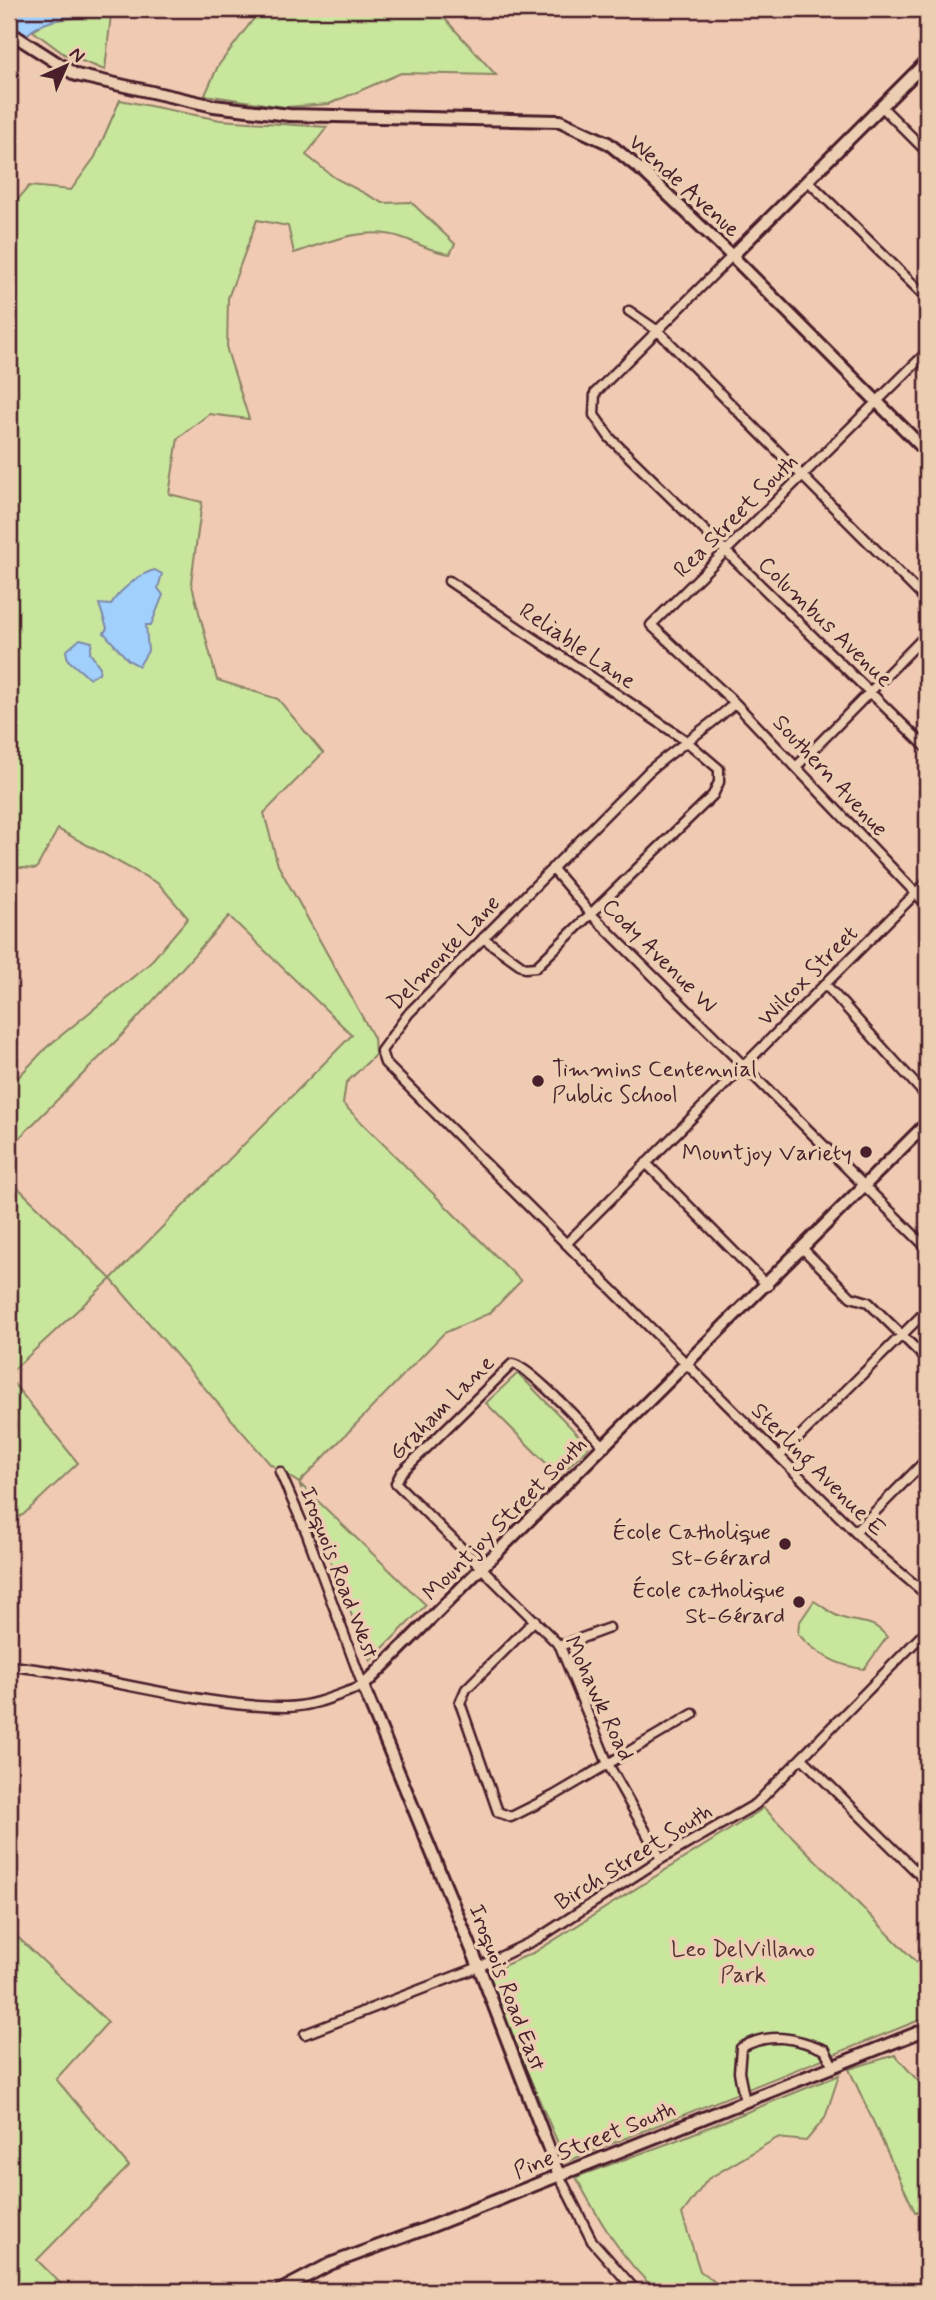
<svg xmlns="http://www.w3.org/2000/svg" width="936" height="2300" font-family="Mynerve,sans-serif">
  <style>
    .green { fill: #c9e69d; stroke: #8a8264; stroke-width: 2 }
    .water { fill: #a1d0fc; stroke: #7e89a8; stroke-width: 2 }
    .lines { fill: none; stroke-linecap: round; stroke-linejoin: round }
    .street-casing { stroke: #4a1f2b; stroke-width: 13 }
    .secondary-casing { stroke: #4a1f2b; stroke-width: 16 }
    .street { stroke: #ecceb2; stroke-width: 8 }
    .secondary { stroke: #ecceb2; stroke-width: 10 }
    .poi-dot { fill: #4a1f2b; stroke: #ecceb2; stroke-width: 2.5 }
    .labels { text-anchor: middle; stroke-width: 7; stroke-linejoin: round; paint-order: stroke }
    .street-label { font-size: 23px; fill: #4a1f2b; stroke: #ecceb2 }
    .poi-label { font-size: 23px; fill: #4a1f2b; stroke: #ecceb2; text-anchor: end }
    .park-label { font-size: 23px; fill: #573336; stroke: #ecceb2 }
  </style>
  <rect width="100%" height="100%" fill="#f0cab2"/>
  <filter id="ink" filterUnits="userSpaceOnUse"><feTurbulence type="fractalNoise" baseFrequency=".0143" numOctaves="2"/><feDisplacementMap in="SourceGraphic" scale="14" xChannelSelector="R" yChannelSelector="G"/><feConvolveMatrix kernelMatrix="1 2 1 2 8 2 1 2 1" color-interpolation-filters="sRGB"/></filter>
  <g filter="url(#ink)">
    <!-- green -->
    <path class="green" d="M116,9H139L111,14L105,70L64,54L33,31L47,21L111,14Z
      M261,9H436L496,75L401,73L329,104L285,107L205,95L218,66Z
      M120,100L220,120L327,127L306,155L335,178L383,203L411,202L455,244L450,254C432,252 420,244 403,238C367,225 328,242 294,253L288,226L257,220L228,298L227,350L249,419L209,414L178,438L169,494L202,502L191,582L217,680L278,699L323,753L264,813L278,865L374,1038L375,1055L346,1083L343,1104L521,1281L490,1313L444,1333L299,1483L426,1605L370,1661L299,1483L270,1464L111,1279L9,1374V1179L111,1279L352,1035L229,916L124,1033L9,1148V1087L47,1047L149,964L188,918L159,884L58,829L36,869L9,867V210L29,186L71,190L95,157Z
      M518,1373L589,1446L559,1476L486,1403Z
      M9,1378L78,1463L23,1515L9,1521Z
      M814,1601C823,1606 831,1614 840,1617C859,1625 871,1617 887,1637L864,1669C837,1666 817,1654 798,1634L799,1623Z
      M764,1808L927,1973V2017L566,2162L485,1974L535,1952Z
      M9,1929L108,2022L56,2079L129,2166L37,2260L68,2291H9Z
      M895,2055L927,2091V2209L915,2212L849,2069Z
      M839,2075L825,2118L806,2141L777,2138L708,2179L682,2214L700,2271L727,2291H657C623,2261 597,2217 576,2177L672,2142Z"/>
    <!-- water -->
    <path class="water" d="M19,9H116L111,14C61,18 15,16 9,77V22Z
      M155,570L162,574L158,588L163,595L151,625H146L148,651L139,666L128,660L104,633L107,628L99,604L111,605C116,593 142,572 155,570Z
      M80,639L92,642L90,653L100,667L99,673L89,678L68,660L66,651Z"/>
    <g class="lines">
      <defs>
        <path id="street" d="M881,106L927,152
          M807,180L927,298
          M732,256L595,393L594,415L610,438L927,748
          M629,311L658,331L927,601
          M927,352L651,625L735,703L927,905
          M449,581L685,740L719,769V782L713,795L536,967L525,968L483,938
          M735,703C708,728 677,747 649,771L409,1013L381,1051L385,1063L872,1549L927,1595
          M797,766L927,634
          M552,868L592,915L927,1248
          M825,984L927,1097
          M646,1163L768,1286
          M566,1244L927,882
          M803,1249L851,1297L868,1302L927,1360
          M605,1447C589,1432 529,1365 512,1364L401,1473L396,1483L560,1646L608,1764L661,1859
          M780,1456L927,1310
          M855,1532L927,1459
          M535,1620L466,1689L460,1703L498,1812L511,1817L555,1795L693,1714
          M560,1646L609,1628
          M9,1666C99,1674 197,1707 286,1707C313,1707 338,1695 363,1686L307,1534L280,1472
          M803,1759L927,1882
          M305,2034L479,1967L537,1939L661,1859L756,1804L927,1630
          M745,2102L739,2072L741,2048C769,2031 796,2038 825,2050L833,2066
          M559,2175L592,2241L636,2291"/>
        <path id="secondary" d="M9,32L76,75L214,106L289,115L560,121L608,143L646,174L732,256L927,452
          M732,256L927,61
          M559,2175L479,1967L363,1686L927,1123
          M279,2291L330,2264L422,2230L927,2029"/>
      </defs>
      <!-- street casing -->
      <use href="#street" class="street-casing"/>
      <!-- secondary casing -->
      <use href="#secondary" class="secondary-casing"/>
      <!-- street -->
      <use href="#street" class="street"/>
      <!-- secondary -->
      <use href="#secondary" class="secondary"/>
    </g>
  </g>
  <!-- markers -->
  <g class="poi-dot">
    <circle cx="538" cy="1081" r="7"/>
    <circle cx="866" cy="1152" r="7"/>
    <circle cx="785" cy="1544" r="7"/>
    <circle cx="799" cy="1602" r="7"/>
  </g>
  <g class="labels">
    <!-- street labels -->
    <g class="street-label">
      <text transform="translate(685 185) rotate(42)" y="8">Wende Avenue</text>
      <text transform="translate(735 515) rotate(-45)" y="8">Rea Street South</text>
      <text transform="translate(826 621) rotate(44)" y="8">Columbus Avenue</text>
      <text transform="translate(578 645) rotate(34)" y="8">Reliable Lane</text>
      <text transform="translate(831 775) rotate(47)" y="8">Southern Avenue</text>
      <text transform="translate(443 952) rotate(-46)" y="8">Delmonte Lane</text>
      <text transform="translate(660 955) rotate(45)" y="8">Cody Avenue W</text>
      <text transform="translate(807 975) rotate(-45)" y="8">Wilcox Street</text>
      <text transform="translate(441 1407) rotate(-45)" y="8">Graham Lane</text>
      <text transform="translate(819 1469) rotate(45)" y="8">Sterling Avenue E</text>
      <text transform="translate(504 1518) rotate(-45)" y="8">Mountjoy Street South</text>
      <text transform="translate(340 1572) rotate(69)" y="8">Iroquois Road West</text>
      <text transform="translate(600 1698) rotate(65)" y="8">Mohawk Road</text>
      <text transform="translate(633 1856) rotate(-32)" y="8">Birch Street South</text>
      <text transform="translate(508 1987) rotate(69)" y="8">Iroquois Road East</text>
      <text transform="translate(594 2139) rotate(-22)" y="8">Pine Street South</text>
    </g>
    <!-- poi labels -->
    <g class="poi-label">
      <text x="552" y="1076" text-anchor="start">Timmins Centennial<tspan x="552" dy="26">Public School</tspan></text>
      <text x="852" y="1160">Mountjoy Variety</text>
      <text x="771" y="1539">École Catholique<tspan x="771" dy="26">St-Gérard</tspan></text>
      <text x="785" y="1597">École catholique<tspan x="785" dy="26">St-Gérard</tspan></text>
    </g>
    <!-- park labels -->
    <g class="park-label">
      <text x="743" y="1956">Leo DelVillano<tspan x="743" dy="26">Park</tspan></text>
    </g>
  </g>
  <!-- margin -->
  <rect width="936" height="2300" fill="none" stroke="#ecceb2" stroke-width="35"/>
  <rect x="18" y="18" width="901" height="2265" fill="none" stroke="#4a1f2b" stroke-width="2.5" filter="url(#ink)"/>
  <!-- north arrow -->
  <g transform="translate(66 66) rotate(45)" stroke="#ecceb2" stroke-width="5" paint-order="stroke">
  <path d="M0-5L12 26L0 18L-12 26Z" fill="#4a1f2b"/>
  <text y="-10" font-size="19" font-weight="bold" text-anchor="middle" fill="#4a1f2b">N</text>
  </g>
</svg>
